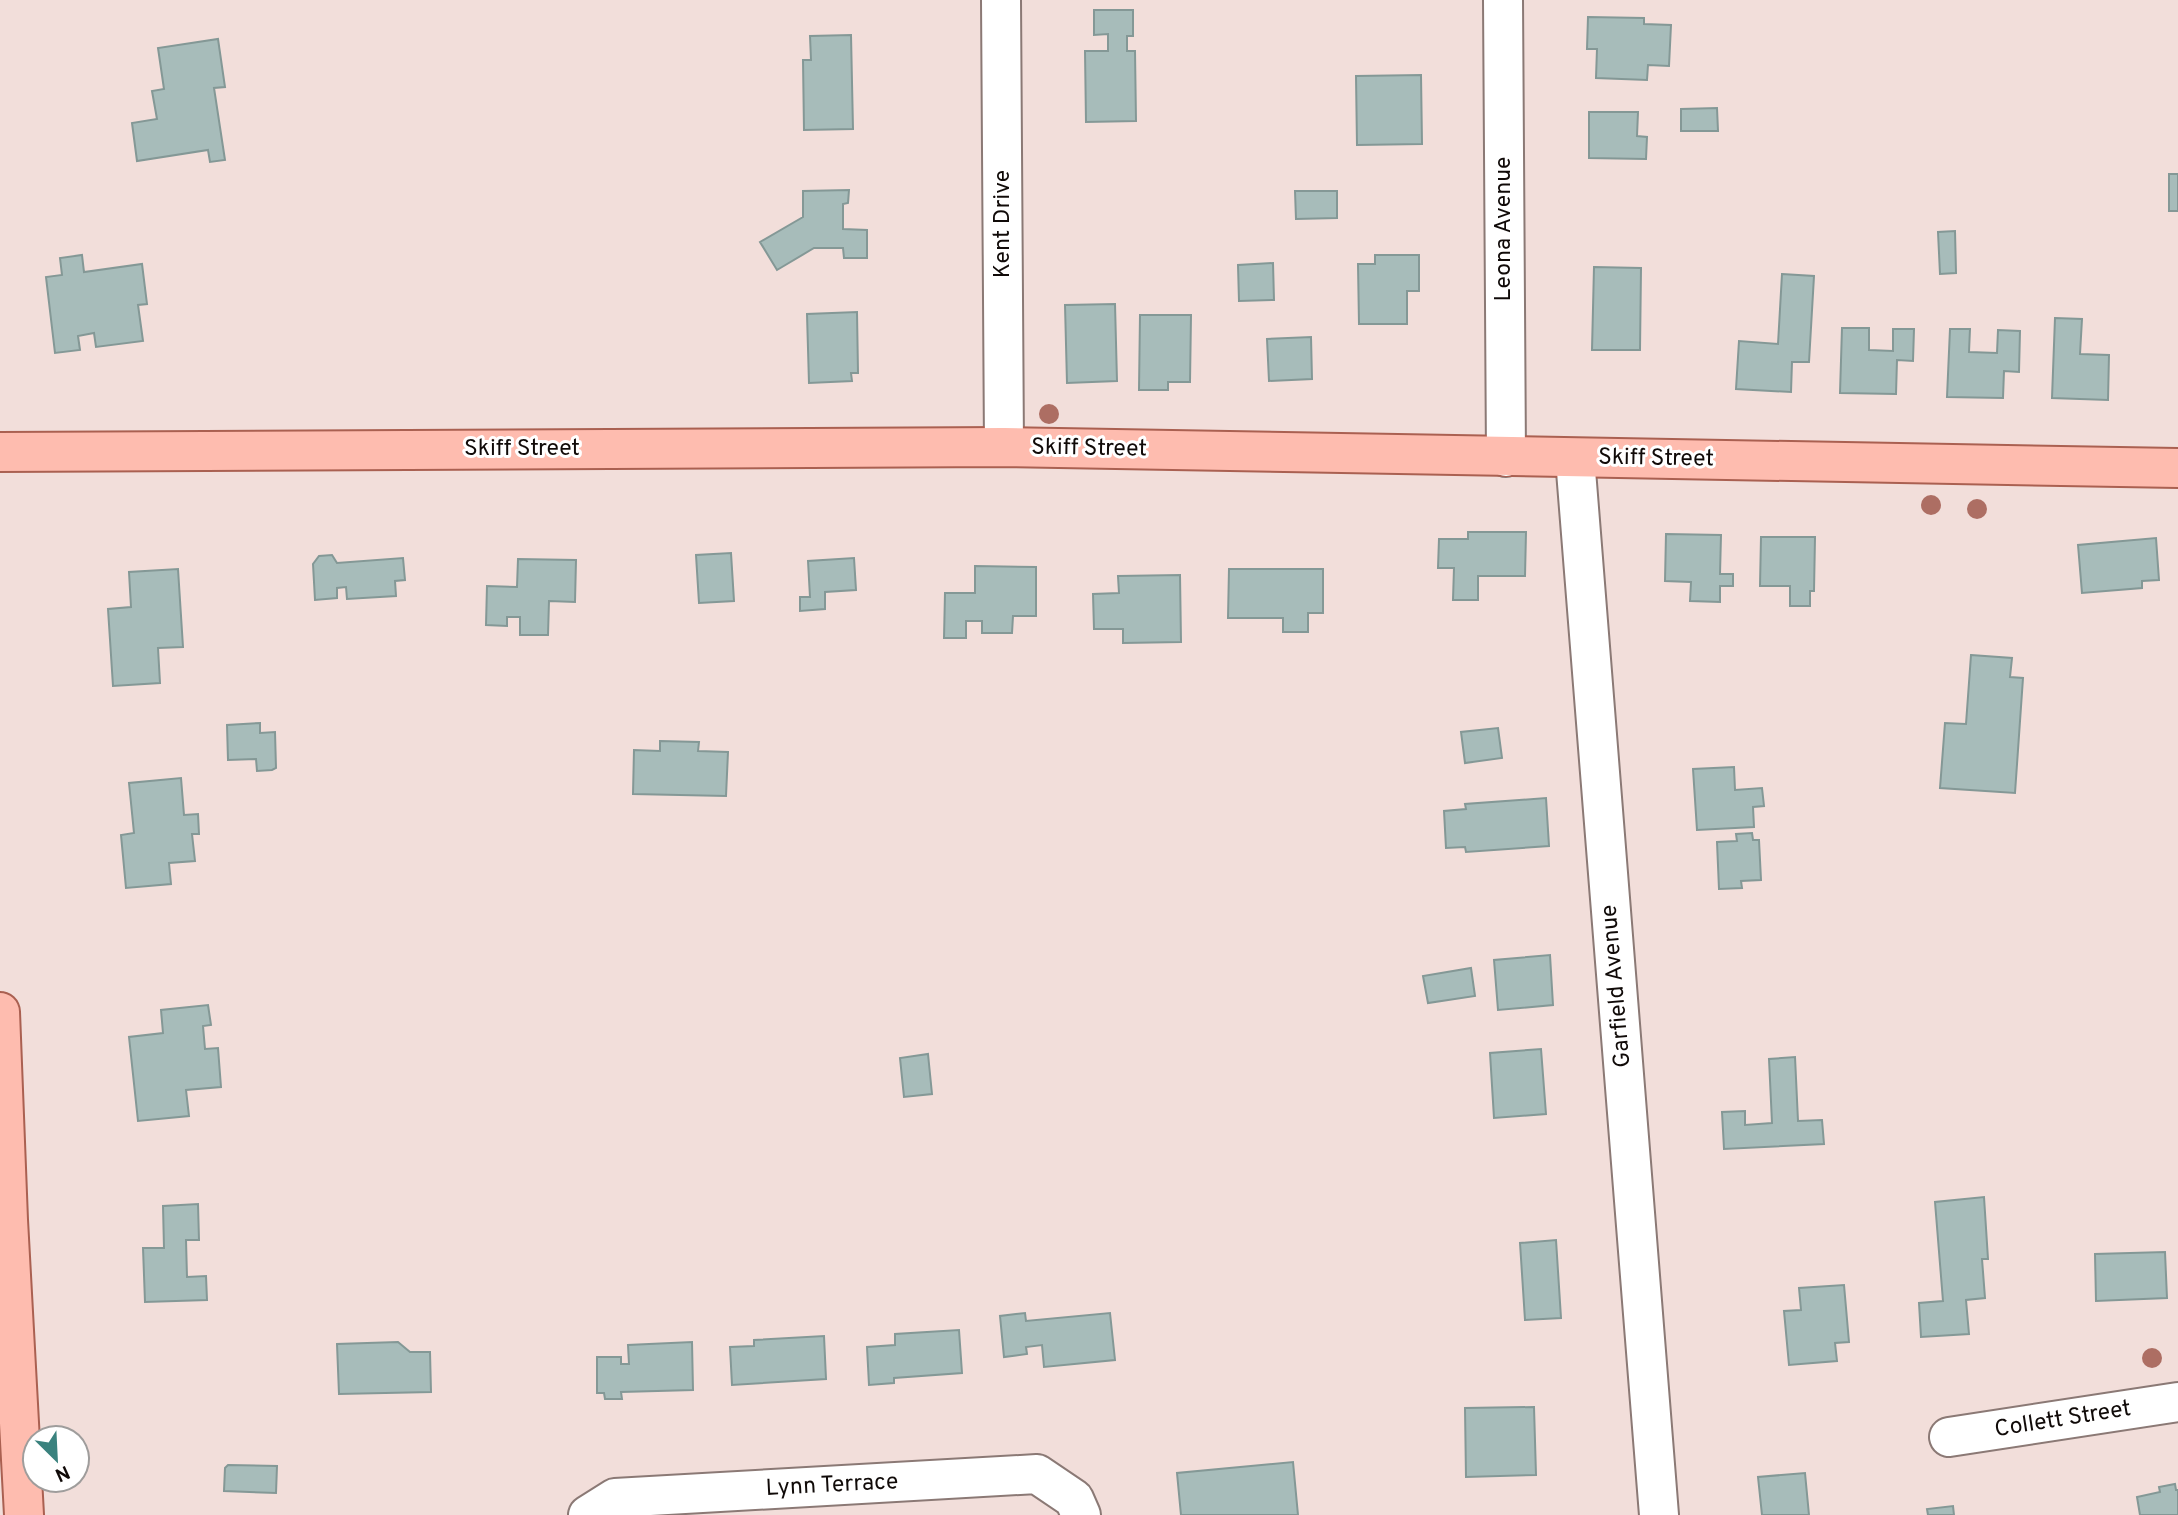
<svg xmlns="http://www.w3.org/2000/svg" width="2178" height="1515" font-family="Overpass,sans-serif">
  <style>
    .building { fill: #a7bcba; stroke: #849896; stroke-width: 2 }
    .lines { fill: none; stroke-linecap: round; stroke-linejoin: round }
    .minor-casing { stroke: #8b7975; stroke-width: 42 }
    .major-casing { stroke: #aa6051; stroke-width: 42 }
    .minor { stroke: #fff; stroke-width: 38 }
    .major { stroke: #febcaf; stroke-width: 38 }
    .tree { fill: #ad6e63 }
    .labels { text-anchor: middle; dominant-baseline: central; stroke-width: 6; stroke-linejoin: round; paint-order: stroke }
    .street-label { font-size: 23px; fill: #100a08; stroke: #fff }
  </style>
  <rect width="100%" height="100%" fill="#f2deda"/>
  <path class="building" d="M1094,10H1133V36H1127V51H1135L1136,121L1086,122L1085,51H1108V34L1094,35Z
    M1588,17L1644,18V24L1671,25L1669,66L1648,65L1647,80L1596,78L1597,49H1587Z
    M851,35L853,129L804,130L803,60H811L810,36Z
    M218,39L225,87L214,88L225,160L210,162L208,150L137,161L132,123L157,119L152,91L164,89L158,48Z
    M1421,75L1422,144L1357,145L1356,76Z
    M1717,108L1718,131H1681V109Z
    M1589,112H1638L1637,136L1647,137L1646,159L1589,158Z
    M2169,174H2178V211H2169Z
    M849,190L848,203L843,204V229L867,230V258H844L843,248H814L777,270L760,242L803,217V191Z
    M1295,191H1337V218L1296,219Z
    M1955,231L1956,273L1940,274L1938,232Z
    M82,255L84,272L142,264L147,304L138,305L143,341L96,347L94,333L78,336L80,350L55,353L46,277L62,275L60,258Z
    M1375,255H1419V291H1407V324H1359L1358,264H1375Z
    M1273,263L1274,300L1239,301L1238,265Z
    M1594,267L1641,268L1640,350H1592Z
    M1782,274L1814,276L1809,362H1792L1791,392L1736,389L1739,341L1778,344Z
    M1115,304L1117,381L1067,383L1065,305Z
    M857,312L858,373H851L852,381L809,383L807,314Z
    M1140,315H1191L1190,382H1168V390H1139Z
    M2055,318L2082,319L2080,354L2109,355L2108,400L2052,398Z
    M1842,328H1869V350L1893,351V329H1914L1913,361L1897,360L1896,394L1840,393Z
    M1950,329H1970L1969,352L1997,353L1998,330L2020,331L2019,372L2004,371L2003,398L1947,397Z
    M1311,337L1312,379L1269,381L1267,339Z
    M1468,532H1526L1525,576H1478V600H1453L1454,568H1438L1439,539H1468Z
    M1666,534L1721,535L1720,574H1733V586H1720V602L1690,601L1691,582L1665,581Z
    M1761,537H1815L1814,591H1810V606H1790V586H1760Z
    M2156,538L2159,580L2142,581V588L2082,593L2078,545Z
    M731,553L734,601L699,603L696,555Z
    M332,555L337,563L403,558L405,580L395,581L396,596L347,599L346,587L337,588V598L315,600L313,564L319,556Z
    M854,558L856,590L825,592V609L800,611V597H810L808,561Z
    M518,559L576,560L575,602L549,601L548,635H520V617H507V626L486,625L487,586L517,587Z
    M975,566L1036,567V616H1013L1012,633H982V621H966V638H944L945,593H975Z
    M178,569L183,647L158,648L160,683L113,686L108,609L131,607L129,572Z
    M1229,569H1323V613H1308V632H1283V618H1228Z
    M1180,575L1181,642L1123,643V629H1094L1093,594L1119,593L1118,576Z
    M1971,655L2012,658L2010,677L2023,678L2015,793L1940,788L1945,723L1966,724Z
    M260,723V733L275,732L276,768L272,770L257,771L256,759L228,760L227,725Z
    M1498,728L1502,758L1465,763L1461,732Z
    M660,741L699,742L698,751L728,752L726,796L633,794L634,750L660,751Z
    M1734,767L1735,790L1762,788L1764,806L1753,807L1754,827L1697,830L1693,769Z
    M181,778L184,815L198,814L199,834H192L195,861L169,863L171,884L126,888L121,835L134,833L129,783Z
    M1546,798L1549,846L1466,852L1465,847L1446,848L1444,811L1466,809L1465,804Z
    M1752,833L1753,840H1759L1761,880L1741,881L1742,888L1719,889L1717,842L1737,841L1736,834Z
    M1550,955L1553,1005L1498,1010L1494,960Z
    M1471,968L1475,996L1428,1003L1423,976Z
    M208,1005L211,1025L203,1026L205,1049L218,1048L221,1087L186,1090L189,1116L138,1121L129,1037L163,1033L161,1010Z
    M1541,1049L1546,1114L1494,1118L1490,1053Z
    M928,1054L932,1094L904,1097L900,1058Z
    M1795,1057L1798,1121L1822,1120L1824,1144L1724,1149L1722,1112L1745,1111V1125L1772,1123L1769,1059Z
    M1984,1197L1988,1259H1982L1985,1298L1966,1300L1969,1334L1921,1337L1919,1303L1943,1301L1935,1202Z
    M198,1204L199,1240H186L187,1277L206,1276L207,1300L145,1302L143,1248H164L163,1206Z
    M1556,1240L1561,1318L1525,1320L1520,1243Z
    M2165,1252L2167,1298L2096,1301L2095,1254Z
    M1844,1285L1849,1342L1835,1343L1837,1361L1789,1365L1784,1311L1801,1310L1799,1288Z
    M1025,1313L1026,1321L1110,1313L1115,1360L1044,1367L1042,1345L1026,1347L1027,1354L1004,1357L1000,1316Z
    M959,1330L962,1373L894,1378V1383L869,1385L867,1347L895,1345V1334Z
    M824,1336L826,1379L732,1385L730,1347L754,1346V1340Z
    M398,1342L410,1352H430L431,1392L339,1394L337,1344Z
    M692,1342L693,1390L621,1392L622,1399H605L604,1393H597V1357H621V1364H629L628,1345Z
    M1534,1407L1536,1475L1466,1477L1465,1408Z
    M1293,1462L1298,1515H1181L1177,1473Z
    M228,1465L277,1466L276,1493L224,1491L225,1468Z
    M1805,1473L1809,1515H1762L1758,1477Z
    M2175,1484L2176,1490H2178V1515H2140L2137,1497L2160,1492L2159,1487Z
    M1953,1506L1954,1515H1928L1927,1509Z"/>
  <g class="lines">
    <defs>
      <path id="minor" d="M1001,0L1004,447
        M1503,0L1506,457
        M1575,458L1659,1515
        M1949,1437L2178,1402
        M588,1515L615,1498L1037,1474L1074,1499L1081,1515"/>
      <path id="major" d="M0,452L1004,447L2178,468
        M0,1012L8,1220L24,1515"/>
    </defs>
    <use href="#minor" class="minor-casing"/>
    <use href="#major" class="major-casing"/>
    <use href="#minor" class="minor"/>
    <use href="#major" class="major"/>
  </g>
  <g class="tree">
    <circle cx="1049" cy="414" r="10"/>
    <circle cx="1931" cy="505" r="10"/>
    <circle cx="1977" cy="509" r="10"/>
    <circle cx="2152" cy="1358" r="10"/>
  </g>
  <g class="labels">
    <g class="street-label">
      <text transform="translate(1003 224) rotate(-90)">Kent Drive</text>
      <text transform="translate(1504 229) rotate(-90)">Leona Avenue</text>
      <text x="522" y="449">Skiff Street</text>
      <text transform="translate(1089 449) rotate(1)">Skiff Street</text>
      <text transform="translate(1656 459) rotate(1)">Skiff Street</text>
      <text transform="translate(1617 986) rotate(-95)">Garfield Avenue</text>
      <text transform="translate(2063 1420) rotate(-9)">Collett Street</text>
      <text transform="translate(832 1486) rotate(-3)">Lynn Terrace</text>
    </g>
  </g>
  <g transform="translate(56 1459) rotate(156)"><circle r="33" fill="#ffffff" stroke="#9f9d9c" stroke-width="2"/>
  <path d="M0-5L12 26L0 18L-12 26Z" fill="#3a827e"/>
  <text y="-10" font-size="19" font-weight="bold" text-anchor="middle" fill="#100a08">N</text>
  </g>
</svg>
